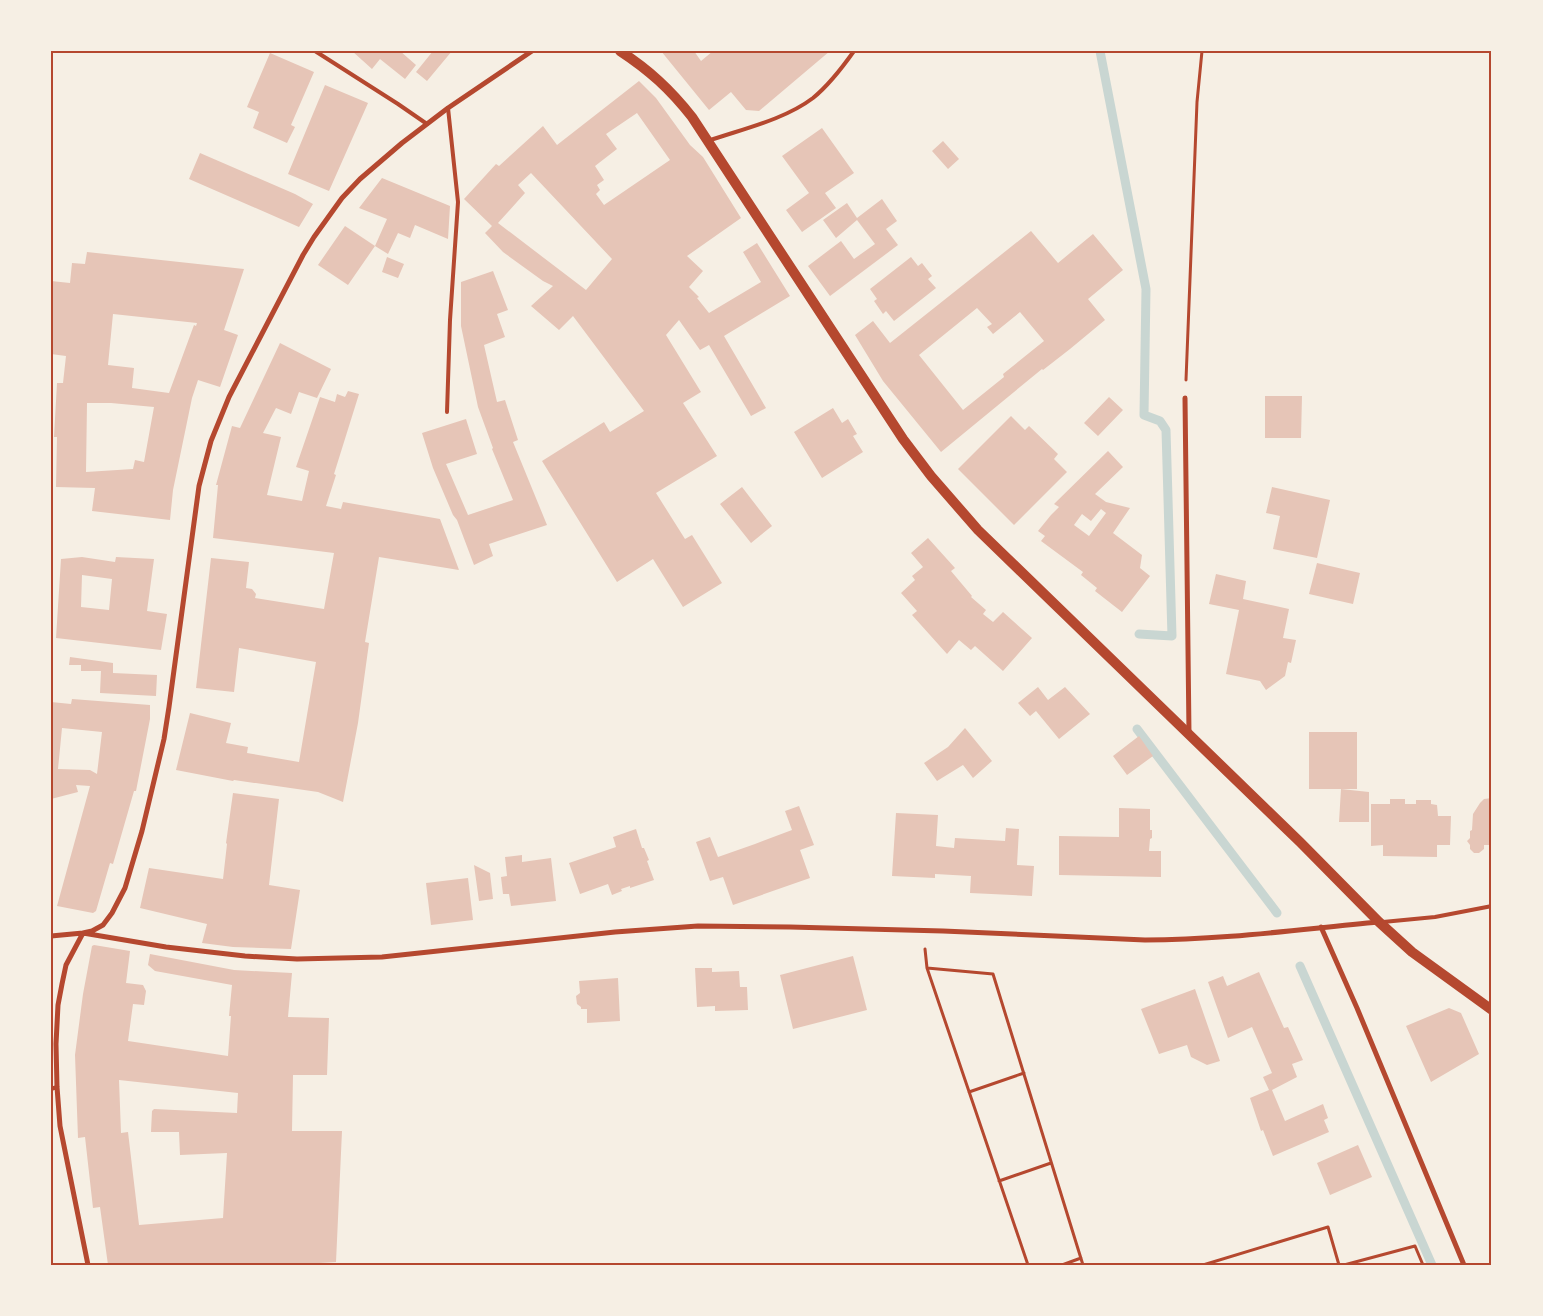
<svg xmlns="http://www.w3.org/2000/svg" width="1543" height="1316" font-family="Cabin,sans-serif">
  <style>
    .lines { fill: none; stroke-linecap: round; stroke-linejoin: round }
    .stream { stroke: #c9d6d2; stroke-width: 9 }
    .building { fill: #e6c5b7; fill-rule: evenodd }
    .path { stroke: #b5482f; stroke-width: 3 }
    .service { stroke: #b5482f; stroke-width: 4 }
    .minor { stroke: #b5482f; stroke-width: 5 }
    .secondary { stroke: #b5482f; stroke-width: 10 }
    .neatline { fill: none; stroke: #b5482f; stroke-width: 2 }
  </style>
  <rect width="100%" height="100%" fill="#f6efe4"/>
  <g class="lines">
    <path class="stream" d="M1100,51L1146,289L1144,415L1160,421L1166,430L1172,636L1139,634
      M1137,729L1277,913
      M1300,966L1432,1265"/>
  </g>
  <path class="building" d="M352,51H400L416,65L405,79L380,59L372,69Z
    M433,51H452L427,81L416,72Z
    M661,51H694L701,61L713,51H830L759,111L746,110L731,92L709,110Z
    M270,53L314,72L291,125L295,127L287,143L253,128L259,112L247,107Z
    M639,81L656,98L690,145L703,157L741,218L687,256L703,271L689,287L699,297L697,298L709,313L761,282L743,252L757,243L790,296L724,336L766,408L751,416L709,345L700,350L679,320L666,335L701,392L683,403L717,456L656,493L685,539L692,535L722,583L683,607L653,559L617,582L542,461L604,422L610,432L644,411L573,316L559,330L531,306L553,286L543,281L503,252L485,233L492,226L464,199L496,164L499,166L543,126L557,145ZM637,113L670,160L604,205L596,194L600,190L597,185L604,180L595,166L617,149L606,134ZM531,173L612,259L586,290L498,223L525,193L518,185Z
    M325,85L368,103L329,191L288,174Z
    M822,128L854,173L825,193L836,208L802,232L786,210L809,193L782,156Z
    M943,141L959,159L948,169L932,151Z
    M200,153L295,194L313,204L299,227L189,179Z
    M382,178L450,206L448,239L415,225L410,238L398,233L388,254L375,246L387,219L359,208Z
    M882,199L897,221L886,229L898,245L830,296L808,266L841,241L854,259L875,244L857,220L836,238L823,220L847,203L857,218Z
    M345,226L375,246L348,285L318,265Z
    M1031,231L1058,263L1093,234L1123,270L1088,299L1105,320L1070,349L1043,370L1042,369L941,452L883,381L855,335L873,321L890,343ZM977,308L992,324L987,327L993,334L1020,312L1044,341L1003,374L1004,377L963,410L919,355Z
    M87,252L244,269L224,330L238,335L220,387L198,380L192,398L173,490L170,520L92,511L95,488L56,487L57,437H54L57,383H63L66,356L51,354V281L70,283L72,263L85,264ZM113,314L197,323L196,326L194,325L169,393L132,388L134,368L108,365ZM87,403H111L154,407L144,462L135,460L133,469L86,472Z
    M387,257L404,264L398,278L382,272Z
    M911,257L918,266L922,263L932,276L928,279L936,288L894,321L886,311L883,314L874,301L877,299L870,289Z
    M493,271L508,310L497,314L505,337L484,345L497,402L505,400L518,440L513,442L547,525L489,544L493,556L474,565L457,520L453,515L433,468L422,433L466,419L477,454L446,464L468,515L513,500L492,449L493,448L478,407L461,326V282Z
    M280,343L331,369L317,398L299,392L291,414L276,408L263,433L281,437L267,495L302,501L309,471L296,467L320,397L335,402L337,394L345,397L348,391L359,394L334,474L336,475L326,506L341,509L343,502L440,519L459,570L379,557L365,642L369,643L358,723L343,802L318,792L234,780L233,781L176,770L190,713L231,723L226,743L248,747L247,753L299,762L316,662L239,648L234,692L196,688L211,558L249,562L246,588L252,589L256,594L255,598L324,609L334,553L213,538L218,485H216L232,426L240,428Z
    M1265,396H1302L1301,438H1265Z
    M1109,397L1123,410L1098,436L1084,423Z
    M833,408L842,423L848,419L857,434L853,436L863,452L822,478L794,432Z
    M1011,416L1025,430L1029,426L1058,454L1054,459L1067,472L1014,525L958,469Z
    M1108,451L1123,467L1095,494L1106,502L1130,508L1113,533L1142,555L1140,568L1150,576L1122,612L1095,591L1097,588L1081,575L1083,572L1041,541L1045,536L1038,531L1051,515L1059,507L1054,504ZM1101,509L1106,513L1089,536L1074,525L1082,514L1091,521Z
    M742,487L772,526L751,543L720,504Z
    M1272,487L1330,500L1317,558L1273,549L1280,516L1266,513Z
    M928,538L955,568L951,571L972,596L971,597L986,610L983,614L993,622L1003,612L1032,638L1003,671L975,646L971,650L959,640L947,654L912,615L917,611L901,593L915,580L912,576L923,567L911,553Z
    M82,557L115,562L116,557L154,559L147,611L167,614L161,650L56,638L61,559ZM82,575L112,579L109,610L81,607Z
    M1317,563L1360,573L1353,604L1309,594Z
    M1216,574L1246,581L1243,599L1289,609L1283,638L1296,640L1291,663L1288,662L1285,676L1266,690L1260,681L1226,674L1239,610L1209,604Z
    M70,657L113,663V673L157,675L156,696L100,693L101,671H81V665H69Z
    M1038,687L1048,700L1065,687L1090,714L1059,739L1036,711L1030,716L1018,703Z
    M72,699L150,705V719L136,791H134L113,864L110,863L96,911L93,913L57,906L90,786L76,785L78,792L51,799V702L71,704ZM62,728L102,732L97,774L90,770L58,769Z
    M965,728L992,761L973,778L963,765L937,781L924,763L948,747Z
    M1309,732H1357V789H1309Z
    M1139,736L1153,756L1127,775L1113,756Z
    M1341,789L1369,792V822H1339Z
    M233,793L279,799L269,885L300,890L291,949L233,947L202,943L207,924L140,908L149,868L223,879L227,844L226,843Z
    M1492,798V845H1484V849L1479,853H1474L1470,849V845L1467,841L1470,838V831L1472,830L1473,814L1480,803L1484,799Z
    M1390,799H1405V804H1416V800H1431V804L1437,805L1438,816H1451L1450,845H1437V857L1383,856V845L1371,846V804H1390Z
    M799,806L814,845L800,850L810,878L733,905L723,877L710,881L696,842L710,837L718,857L755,844L792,830L785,811Z
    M1119,808L1150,809V830H1152V838L1150,839L1149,851H1161V877L1059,875V836L1119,837Z
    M896,813L938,815L936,846L954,848L955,838L1005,841L1006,828L1019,829L1017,865L1034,866L1032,896L970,893L971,876L935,874V878L892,876Z
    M636,829L642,848H644L649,860L647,861L654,880L630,888V886L621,889L622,891L612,895L608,884L580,894L569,863L616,847L613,837Z
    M522,855V862L551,858L556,901L511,906L509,894H503L501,877L507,876L505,857Z
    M474,865L490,873L493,899L479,901Z
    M468,878L473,920L431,925L426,883Z
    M94,945L130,951L126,983L143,985L146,991L144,1005L133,1004L128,1041L228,1056L231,1016H229L232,985L155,971L148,965L150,954L234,970L292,973L288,1017L329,1018L327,1075H293L292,1131H342L336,1262L287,1265H108L100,1207L93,1208L85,1137L78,1138L75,1055L83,994L92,946ZM119,1080L238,1093L237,1113L154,1109L152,1111L151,1132H179L180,1155L227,1153L223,1218L139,1225L128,1132L121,1133Z
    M853,956L867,1010L793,1029L780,975Z
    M695,968H712V972L739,971L740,987H747L748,1010L715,1011V1006L697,1007Z
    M1259,972L1284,1028L1288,1027L1303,1060L1292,1064L1297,1077L1272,1090L1285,1121L1323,1104L1328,1118L1324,1120L1329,1132L1273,1156L1263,1130L1261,1131L1250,1098L1269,1090L1263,1077L1272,1073L1252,1027L1228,1038L1208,982L1223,976L1227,986Z
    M618,978L620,1021L587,1023V1009H581V1007L577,1004L576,996L580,993L579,981Z
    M1195,989L1220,1061L1207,1065L1191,1057L1187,1045L1159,1054L1141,1009Z
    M1449,1008L1461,1013L1479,1054L1431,1082L1406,1026Z
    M1358,1145L1372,1177L1330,1195L1317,1163Z"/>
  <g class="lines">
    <path class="path" d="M1186,380L1197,102L1202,51
      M925,949L927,968
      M969,1092L1024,1073
      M999,1181L1051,1163
      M1028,1265L927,968L993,974L1083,1265
      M1062,1265L1081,1258
      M1203,1265L1328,1227L1339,1265
      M1344,1265L1415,1246L1423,1265"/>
    <path class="service" d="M315,51L398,104L427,124
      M708,141C742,129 784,120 813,98C829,85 842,68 854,51
      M447,412L450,320L458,202L448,108
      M1383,922L1435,917L1492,906
      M51,1089L57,1087"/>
    <path class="minor" d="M1185,398L1189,733
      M1321,927L1357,1008L1464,1265
      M51,936L83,933L166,947L245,956L297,959L382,957L615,932L698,926L790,927L943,931L1145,940C1224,940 1301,929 1379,922
      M88,1265L60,1126L57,1087L56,1044L58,1005L62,984L66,965L83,933L92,931L103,925L112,913L125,888L142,831L164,739L169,707L199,486L211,441L229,397L303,255L314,237L342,198L360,179L402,143L448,108L532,51"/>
    <path class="secondary" d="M620,51C649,70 670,89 692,117L903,439L931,476L978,530L1300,842L1379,922L1412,952L1492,1010"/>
  </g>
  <rect width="1543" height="1316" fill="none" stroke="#f6efe4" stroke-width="105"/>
  <rect x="52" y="52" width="1438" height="1212" class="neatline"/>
</svg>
